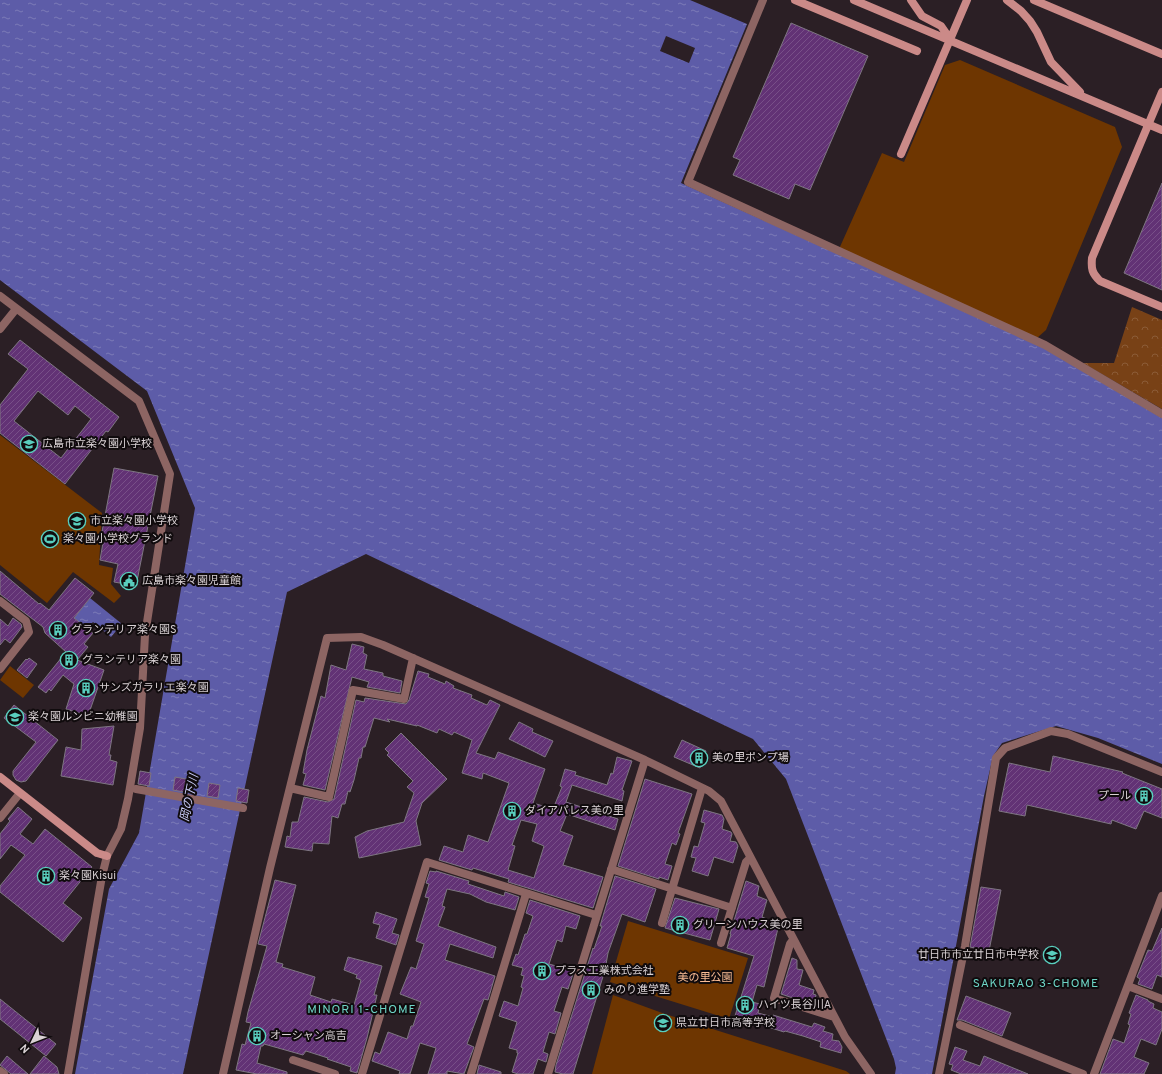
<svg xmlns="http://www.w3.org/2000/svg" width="1162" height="1074" font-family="Overpass,'Noto Sans JP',sans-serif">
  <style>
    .green { fill: #6e3601 }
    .forest { fill: url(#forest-crowns) }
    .water { fill: url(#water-ripples) }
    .pier { fill: #2b1f25 }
    .building { fill: url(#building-hatch); stroke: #7e7682; fill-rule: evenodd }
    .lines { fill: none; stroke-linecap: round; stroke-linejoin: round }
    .street { stroke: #8d6563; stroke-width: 8 }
    .secondary { stroke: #cb8a88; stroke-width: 8 }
    .labels { text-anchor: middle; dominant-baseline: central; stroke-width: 4; stroke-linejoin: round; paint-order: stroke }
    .poi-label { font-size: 11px; fill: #d9d1d4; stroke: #100b0d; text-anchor: start }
    .park-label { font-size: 11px; fill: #fabd95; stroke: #100b0d }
    .water-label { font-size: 12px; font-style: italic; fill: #c7caf5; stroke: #100b0d }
    .neighbourhood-label { font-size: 12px; letter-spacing: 1px; fill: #6dd5c6; stroke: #100b0d }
  </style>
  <defs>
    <pattern id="forest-crowns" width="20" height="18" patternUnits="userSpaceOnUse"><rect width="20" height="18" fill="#784116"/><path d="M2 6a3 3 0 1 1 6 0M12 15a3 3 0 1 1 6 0" fill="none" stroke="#8b5b37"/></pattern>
    <pattern id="water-ripples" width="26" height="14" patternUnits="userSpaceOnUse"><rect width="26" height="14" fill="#5d5ca8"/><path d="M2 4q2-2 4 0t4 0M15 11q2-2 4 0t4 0" fill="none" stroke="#7b7ab7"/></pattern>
    <pattern id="building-hatch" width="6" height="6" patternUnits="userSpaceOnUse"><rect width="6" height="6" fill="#623275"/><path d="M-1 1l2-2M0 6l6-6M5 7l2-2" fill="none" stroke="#784f88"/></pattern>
  </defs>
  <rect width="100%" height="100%" fill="#2b1f25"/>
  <path class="green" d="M960,60L1115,127L1122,147L1046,330L1037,338L839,249L882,153L904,162L945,65Z
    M0,435L102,513L99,565L113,568L111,584L121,596L114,603L73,572L47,603L0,565Z
    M10,666L34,685L23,698L0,680Z
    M628,921L748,958L729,1019L610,982Z
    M613,995L665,1014L846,1071L850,1074H592Z"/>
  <path class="forest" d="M1132,307L1162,320V409L1083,363H1114Z"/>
  <path class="water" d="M0,0H690L747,24L681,183L1040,345L1162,418V764L1098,738L1056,726L1002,743L993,756L984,796L932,1074H895L896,1068L894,1059L786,779L753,739L366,554L287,592L183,1074H75L109,889L139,833L195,508L147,391L0,280Z
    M90,598L122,624L111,637L93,622L87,628L74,618Z"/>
  <path class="pier" d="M666,36L695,48L689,63L660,51Z"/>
  <path class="building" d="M791,23L868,56L810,190L795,184L789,199L733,175L740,160L733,157Z
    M1162,183V290L1124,273Z
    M20,340L119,417L108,432L106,431L65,484L0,433V405L28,369L8,354ZM38,391L68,415L75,406L91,419L61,458L14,421Z
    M114,468L158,476L136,586L114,582L118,564L100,560L104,537H101Z
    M0,571L39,604L40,603L49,610L75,578L94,593L74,618L93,633L84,644L88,647L77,660L104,670L88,716L66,709L74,684L63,675L51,691L49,689L46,693L38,687L66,652L45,633L43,627L0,594Z
    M13,618L21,624L22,627L10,643L5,639L0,645V619L8,626Z
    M352,644L364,647L363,653L367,655L364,669L383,673V676L402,681L400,693L367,687L369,682L352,677L325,790L303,785L306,774L303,773L307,750L321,696L325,698L331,665L346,670Z
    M29,658L37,664L27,678L17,670L26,659L27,660Z
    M418,671L429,674L428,677L445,684L446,681L454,686L453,688L472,695L471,698L487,705L490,700L500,705L476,753L495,759L498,752L545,769L533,803L553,809L562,787L560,786L565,769L576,772L575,775L607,785L611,773L613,774L617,757L632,761L622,790L624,791L622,801L572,785L566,802L618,819L615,830L567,814L560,831L573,836L563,865L603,877L593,908L508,882L509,879L473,868L472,870L439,860L444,846L463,852L468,835L488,842L509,783L483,773L482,779L462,773L472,740L454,732L452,735L439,729L437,733L417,725V726L387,719L390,722L374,718L365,747H363L361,758H359L354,780L350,792L348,791L345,804H342L338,818L332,816L329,844L313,843L312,851L285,847L287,836L290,837L292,822H298L304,797L328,802L334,799L356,700L364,702L365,698L406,704L409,700ZM521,820L537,824L532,841L544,846L534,878L508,870L515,846L512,845Z
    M14,705L58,740L26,781L21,782L16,780L13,775V771L36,742L4,718Z
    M519,722L533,729L532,732L553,741L545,757L509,739Z
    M114,726L109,755H111L110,760L117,762L113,785L61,776L66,747L81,750L82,729Z
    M401,733L447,779L422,803L416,821L421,845L359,858L355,837L367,831L404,822L414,793L407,787L413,781L387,755L389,753L385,749Z
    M682,740L706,751L700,768L674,757Z
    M1053,756L1123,772L1122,773L1162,789V818L1144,811L1136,829L1112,820L1111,824L1027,805L1025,816L999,811L1009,763L1050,772Z
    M140,771L151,773L149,786L138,784Z
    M175,777L186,779L184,792L173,790Z
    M645,779L692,794L678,833L680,834L676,845L672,843L665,864L672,866L668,880L659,877V879L618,866Z
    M209,783L220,785L218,798L207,796Z
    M238,788L249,790L247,803L236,801Z
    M18,807L32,819L20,834L33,844L45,829L92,867L63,903L82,918L63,942L0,892V886L25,855L11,845L0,859V834L10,821L8,819Z
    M704,810L722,815L724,819L722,829L731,832L732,834L730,841L736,842L738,846L733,863L714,857L708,876L692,871L696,858L691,857L694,846L698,847L705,823L701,822Z
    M430,871L436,872V871L469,881L468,884L504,896L505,892L519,897L515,910L486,902L470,894L447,889L442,906L445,907L438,926L496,947L493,958L450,944L445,960L495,976L488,1000L484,999L467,1044L474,1047L464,1074L447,1071V1074H428L436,1048L420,1043L410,1074H399L400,1071L372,1061L375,1052L380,1054L388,1032L407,1039L411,1026H413L421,1002L400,994L411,967L416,969L424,944L416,941L429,898L425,897L429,884L426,883Z
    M615,876L656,889L645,922L622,914L608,953L605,970L573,1074H563L555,1072L556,1065L593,948L594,949L602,926H600Z
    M275,880L296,885L276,962L283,964L282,967L315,977L310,995L331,1002L332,999L354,1005L361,980L356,978L357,975L344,970L348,957L382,966L374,995H377L367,1038L357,1073L350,1071L351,1067L327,1059L328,1058L306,1051L303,1055L264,1044L263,1046H261L257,1063L287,1072V1074H257L236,1070L242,1044L245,1045L251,1023L246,1022L248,1012L267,946L258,944Z
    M746,881L759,886L757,896L767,900L762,917L779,924L764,987L757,985L752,1002L760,1004L758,1013L773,1017V1015L812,1027L814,1023L825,1027L823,1031L833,1034L832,1040L839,1041L842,1047L841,1053L820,1047L821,1042L803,1036L785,1031L784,1032L749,1021L748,1023L734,1019L754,956L727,948L731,934H730Z
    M981,887L1001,890L989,951L970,947Z
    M675,898L719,909L710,940L665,928Z
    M530,900L580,916L576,929L566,926L562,942L557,940L549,964L574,971L568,989L562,987L554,1011L561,1013L555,1034L549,1032L543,1052L548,1054L546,1062L538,1059L533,1074H518L512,1072L518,1053H517V1050L509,1048L517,1022L499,1016L504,1001L518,1006L523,988L521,987L524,976L521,975L523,968L512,965L516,954L518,955L525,934H527L533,916L526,913Z
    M376,912L397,919L392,933L399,935L396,945L376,938L380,925L373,923Z
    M1162,928V977L1157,975L1152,989L1138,984L1140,979L1137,977L1148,950L1152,951Z
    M792,958L797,960V969L803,970L799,985L814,990L813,994L816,995L814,1005L781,994Z
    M1136,995L1148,1000V1001L1154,1004L1153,1008L1162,1012V1029L1156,1045L1141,1039L1134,1057L1149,1063L1144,1074H1100L1113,1039L1124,1043L1130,1025L1128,1024L1131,1014L1129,1013Z
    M966,996L1011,1013L1002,1036L962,1020H957Z
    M0,999L56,1044L46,1056L0,1019Z
    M955,1047L967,1051L963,1060L980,1066L984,1056L1028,1074H961L951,1070L953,1065L949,1064Z
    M7,1056L28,1074H11L0,1065Z
    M44,1056L57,1067L59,1074H30Z
    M479,1065L501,1072V1074H477Z"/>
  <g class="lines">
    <path class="street" d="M763,0L688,182L1045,345L1162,414
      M0,296L139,401L170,474L145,635L140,728L128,799L121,829L107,856L102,876L68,1074
      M0,329L16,309
      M0,601L26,621L29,632L0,669
      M290,788L329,797L353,690L404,699L413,658
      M136,789L243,808
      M0,818L20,793
      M611,869L732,908
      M662,923L702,788
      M793,940L790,944L774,998L834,1017
      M721,943L746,862L750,858
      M1128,986L1162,999
      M960,1025L1083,1074
      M293,1060L335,1074
      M0,1071L4,1074
      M223,1074L270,868L327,638L361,637L383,645L645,760L709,791L721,801L845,1037L871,1074
      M362,1074L427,862L596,915
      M471,1074L526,894
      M548,1074L645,760
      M939,1074L965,946L996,758L1005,748L1051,731L1068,734L1162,772
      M1094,1074L1162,896"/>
    <path class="secondary" d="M795,0L917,51
      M854,0L1162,130
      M911,0L922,16L941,26L950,39
      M1007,0L1021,11L1030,21L1037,32L1051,62L1080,92
      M1034,0L1162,54
      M1162,92L1092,258C1091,269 1092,273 1100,281L1162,307
      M901,154L967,0
      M0,777L97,853L107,856"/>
  </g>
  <defs>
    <symbol id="school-ring" viewBox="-11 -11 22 22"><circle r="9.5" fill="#100b0d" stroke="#59cebe" stroke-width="1.5"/><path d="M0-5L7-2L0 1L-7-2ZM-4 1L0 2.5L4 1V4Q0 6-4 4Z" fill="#59cebe"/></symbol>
    <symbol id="stadium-ring" viewBox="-11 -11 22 22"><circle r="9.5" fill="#100b0d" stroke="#59cebe" stroke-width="1.5"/><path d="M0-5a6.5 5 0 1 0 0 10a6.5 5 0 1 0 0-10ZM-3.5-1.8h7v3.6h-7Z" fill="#59cebe"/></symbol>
    <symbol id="civic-ring" viewBox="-11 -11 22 22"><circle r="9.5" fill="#100b0d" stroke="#59cebe" stroke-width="1.5"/><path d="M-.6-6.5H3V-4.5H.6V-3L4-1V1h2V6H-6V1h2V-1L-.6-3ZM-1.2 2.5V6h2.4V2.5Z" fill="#59cebe"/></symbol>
    <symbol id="building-ring" viewBox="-11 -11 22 22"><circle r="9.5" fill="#100b0d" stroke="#59cebe" stroke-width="1.5"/><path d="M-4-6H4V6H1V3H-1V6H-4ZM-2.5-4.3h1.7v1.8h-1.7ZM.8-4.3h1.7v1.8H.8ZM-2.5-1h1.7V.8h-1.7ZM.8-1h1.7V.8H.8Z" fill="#59cebe"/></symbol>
  </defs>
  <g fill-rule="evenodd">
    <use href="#school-ring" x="19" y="434" width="20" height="20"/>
    <use href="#school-ring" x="67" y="511" width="20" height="20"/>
    <use href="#stadium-ring" x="40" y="529" width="20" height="20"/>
    <use href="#civic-ring" x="119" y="571" width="20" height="20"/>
    <use href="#building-ring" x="48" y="620" width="20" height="20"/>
    <use href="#building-ring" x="59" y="650" width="20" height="20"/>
    <use href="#building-ring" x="76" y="678" width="20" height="20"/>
    <use href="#school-ring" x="5" y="707" width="20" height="20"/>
    <use href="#building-ring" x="689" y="748" width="20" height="20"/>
    <use href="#building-ring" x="1134" y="786" width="20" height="20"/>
    <use href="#building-ring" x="502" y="801" width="20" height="20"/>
    <use href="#building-ring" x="36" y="866" width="20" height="20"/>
    <use href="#building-ring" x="670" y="915" width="20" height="20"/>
    <use href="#school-ring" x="1042" y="945" width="20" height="20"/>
    <use href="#building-ring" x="532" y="961" width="20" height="20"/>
    <use href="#building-ring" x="581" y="980" width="20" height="20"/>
    <use href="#building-ring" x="735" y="995" width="20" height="20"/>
    <use href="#school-ring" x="653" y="1013" width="20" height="20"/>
    <use href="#building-ring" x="247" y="1026" width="20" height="20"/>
  </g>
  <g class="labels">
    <g class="poi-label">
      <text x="42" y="444">広島市立楽々園小学校</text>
      <text x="90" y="521">市立楽々園小学校</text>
      <text x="63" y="539">楽々園小学校グランド</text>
      <text x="142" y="581">広島市楽々園児童館</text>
      <text x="71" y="630">グランテリア楽々園S</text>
      <text x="82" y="660">グランテリア楽々園</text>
      <text x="99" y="688">サンズガラリエ楽々園</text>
      <text x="28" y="717">楽々園ルンビニ幼稚園</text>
      <text x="712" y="758">美の里ポンプ場</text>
      <text x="1131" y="796" text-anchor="end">プール</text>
      <text x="525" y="811">ダイアパレス美の里</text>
      <text x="59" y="876">楽々園Kisui</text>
      <text x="693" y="925">グリーンハウス美の里</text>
      <text x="1039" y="955" text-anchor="end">廿日市市立廿日市中学校</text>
      <text x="555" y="971">プラス工業株式会社</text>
      <text x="604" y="990">みのり進学塾</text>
      <text x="758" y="1005">ハイツ長谷川A</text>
      <text x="676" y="1023">県立廿日市高等学校</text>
      <text x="270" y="1036">オーシャン高吉</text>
    </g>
    <g class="park-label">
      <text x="705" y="978">美の里公園</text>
    </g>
    <g class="water-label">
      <text transform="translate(190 798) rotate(-78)">岡の下川</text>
    </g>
    <g class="neighbourhood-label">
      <text x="1036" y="984">SAKURAO 3-CHOME</text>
      <text x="362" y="1010">MINORI 1-CHOME</text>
    </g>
  </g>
  <g transform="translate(32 1042) rotate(227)" stroke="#100b0d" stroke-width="3" paint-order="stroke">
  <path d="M0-3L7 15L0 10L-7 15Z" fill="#d9d1d4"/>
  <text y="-6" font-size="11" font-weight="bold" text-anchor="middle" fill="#d9d1d4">N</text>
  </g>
</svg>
